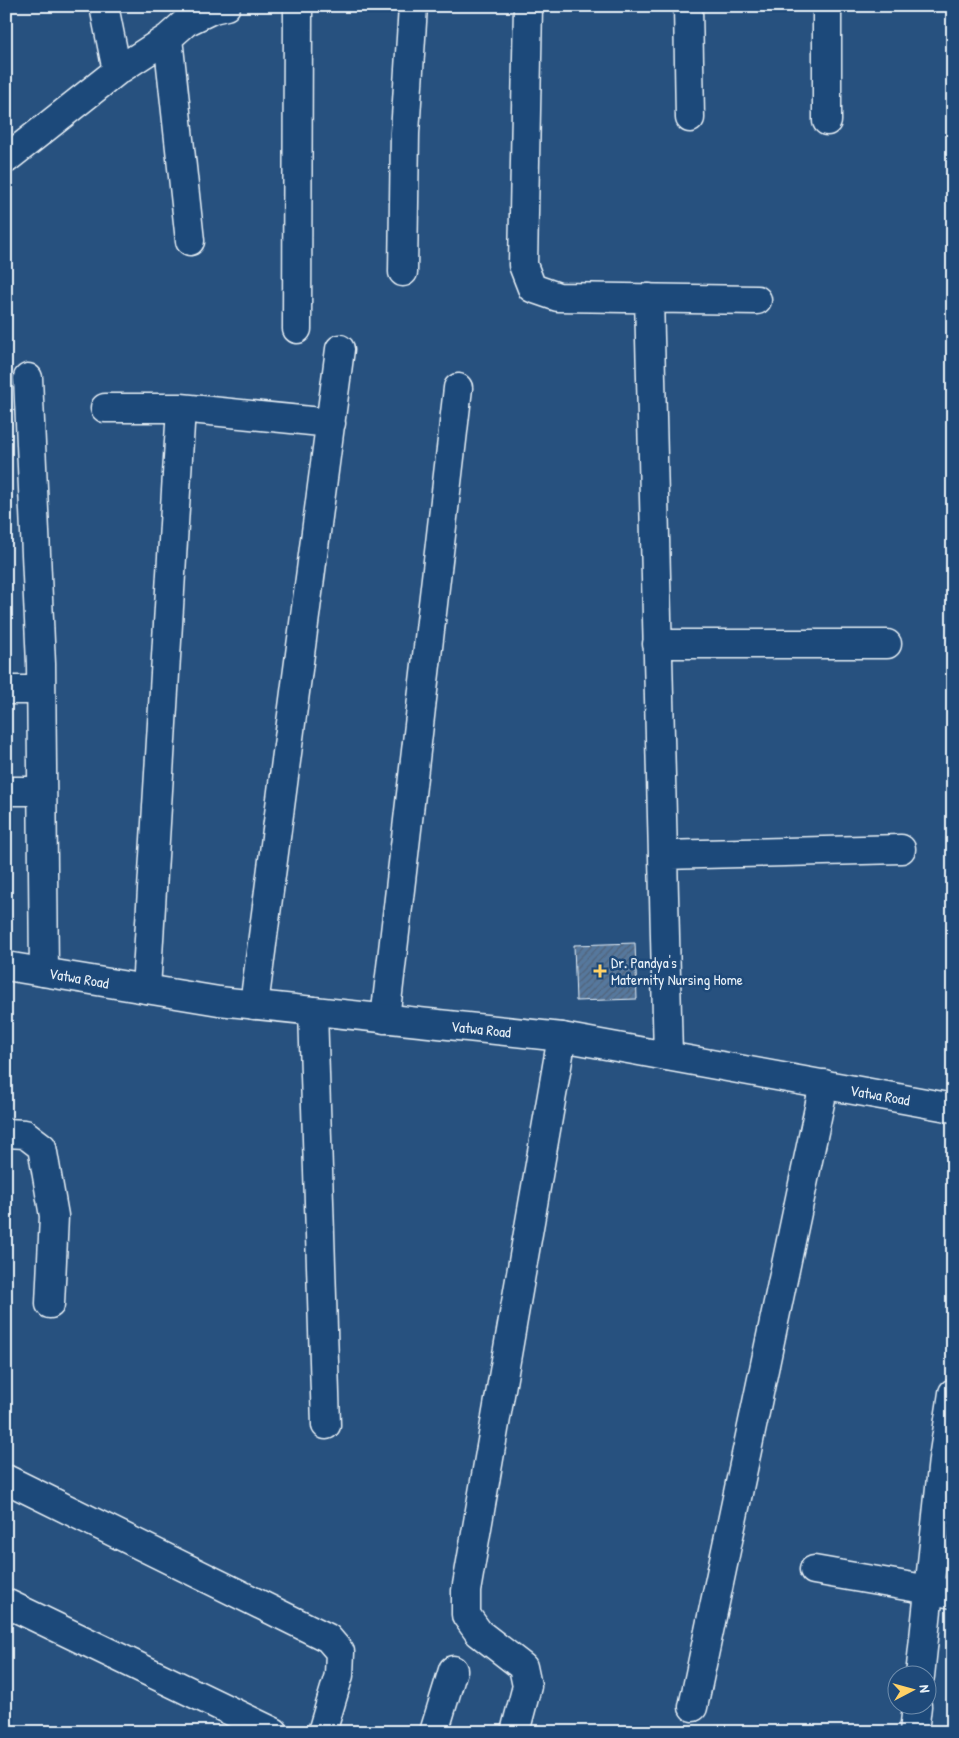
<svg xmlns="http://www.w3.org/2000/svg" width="959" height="1738" font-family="'Patrick Hand',sans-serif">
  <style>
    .building { fill: url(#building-hatch); stroke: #e8f1f8 }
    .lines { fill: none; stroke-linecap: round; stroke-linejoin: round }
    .minor-casing { stroke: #e8f1f8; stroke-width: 31 }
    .major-casing { stroke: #e8f1f8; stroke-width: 31 }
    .minor { stroke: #1f4a7a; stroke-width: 28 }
    .major { stroke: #1f4a7a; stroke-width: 28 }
    .poi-dot { fill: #ffd166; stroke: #1f4a7a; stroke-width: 2 }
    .labels { text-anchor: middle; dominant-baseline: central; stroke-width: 5; stroke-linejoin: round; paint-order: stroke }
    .poi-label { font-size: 15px; fill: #e8f1f8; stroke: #1f4a7a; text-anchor: start }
    .street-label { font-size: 15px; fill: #e8f1f8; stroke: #1f4a7a }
  </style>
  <defs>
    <pattern id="building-hatch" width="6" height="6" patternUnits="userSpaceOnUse" patternTransform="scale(1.25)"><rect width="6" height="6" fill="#57789d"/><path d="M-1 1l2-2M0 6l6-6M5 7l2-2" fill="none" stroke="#4f6278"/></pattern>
  </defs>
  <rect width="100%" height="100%" fill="#27517f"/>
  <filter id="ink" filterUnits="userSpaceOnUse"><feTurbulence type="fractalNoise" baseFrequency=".02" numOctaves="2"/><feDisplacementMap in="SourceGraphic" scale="10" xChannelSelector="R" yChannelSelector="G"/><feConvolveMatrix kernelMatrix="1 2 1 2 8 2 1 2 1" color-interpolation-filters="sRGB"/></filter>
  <g filter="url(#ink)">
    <path class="building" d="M635,943L637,999L576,1001L574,945Z"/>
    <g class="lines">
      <defs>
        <path id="minor" d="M104,6L117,71
          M528,6L523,265L532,288L558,297L757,300
          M688,6L690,118
          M168,38L190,241
          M827,121V6
          M6,159L117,71L168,38L186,22L213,9L226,6
          M403,272L405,133L413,6
          M649,298L668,1056
          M297,329L298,6
          M28,378L41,664L44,972
          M105,408H181L331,423
          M657,644H887
          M6,690H41
          M6,791H42
          M663,855L901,849
          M146,989L181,408
          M254,1005L340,349
          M313,1011L326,1425
          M385,1019L458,388
          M6,1133L25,1134L42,1147L54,1216L50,1304
          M6,1479L328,1638L340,1652L339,1675L322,1732
          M814,1570L953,1594
          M6,1603L274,1732
          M920,1676L943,1459L953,1393
          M693,1707L824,1084
          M434,1732L453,1670
          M515,1732L527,1686L523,1667L479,1633L466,1615V1591L562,1037
          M914,1732L917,1706"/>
        <path id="major" d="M6,966L219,1001L562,1037L953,1108"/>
      </defs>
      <use href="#minor" class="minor-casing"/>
      <use href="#major" class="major-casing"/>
      <use href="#minor" class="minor"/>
      <use href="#major" class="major"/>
    </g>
  </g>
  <path class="poi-dot" d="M597.5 963.5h5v5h5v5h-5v5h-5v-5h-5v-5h5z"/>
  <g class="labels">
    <g class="poi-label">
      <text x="611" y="962">Dr. Pandya's<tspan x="611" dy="17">Maternity Nursing Home</tspan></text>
    </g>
    <g class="street-label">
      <text transform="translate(79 978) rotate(10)">Vatwa Road</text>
      <text transform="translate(481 1029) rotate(6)">Vatwa Road</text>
      <text transform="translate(880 1095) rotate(10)">Vatwa Road</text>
    </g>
  </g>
  <rect width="959" height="1738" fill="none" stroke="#1f4a7a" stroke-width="25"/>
  <rect x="12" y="12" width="934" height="1713" fill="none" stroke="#e8f1f8" stroke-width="2" filter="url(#ink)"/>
  <g transform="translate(912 1690) rotate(84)"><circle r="24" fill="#1f4a7a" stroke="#6f8dac"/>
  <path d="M0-4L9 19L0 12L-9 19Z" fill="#ffd166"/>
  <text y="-8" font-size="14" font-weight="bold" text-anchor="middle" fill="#e8f1f8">N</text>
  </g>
</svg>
